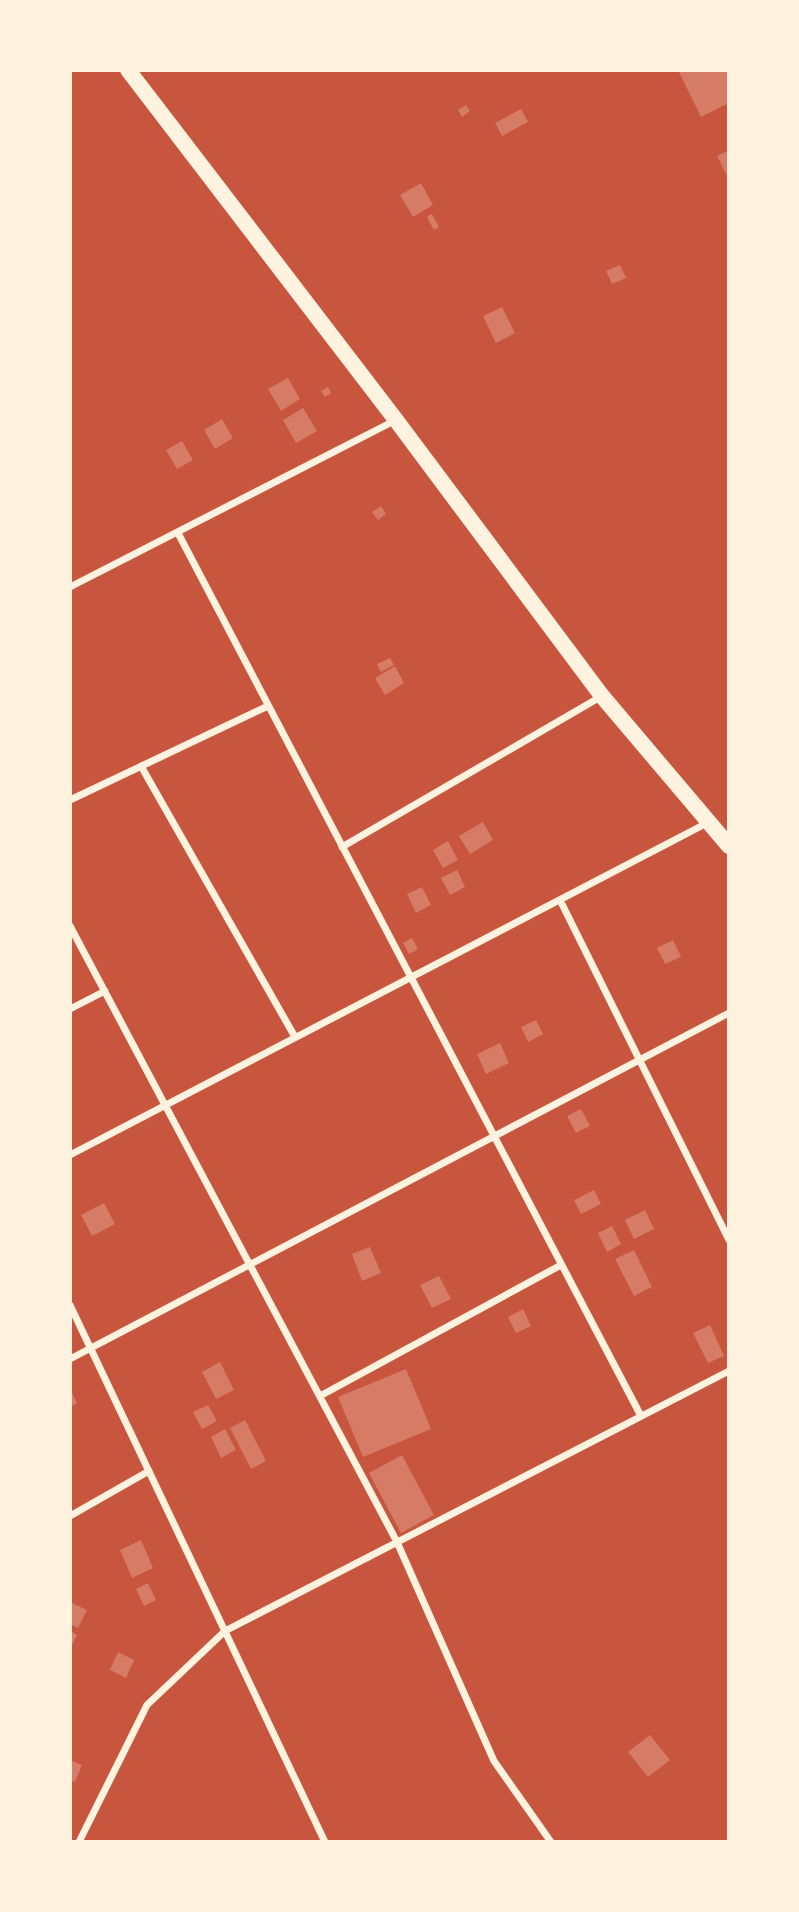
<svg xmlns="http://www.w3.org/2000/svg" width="799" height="1912" font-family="Quicksand,sans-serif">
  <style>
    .building { fill: #d67c66 }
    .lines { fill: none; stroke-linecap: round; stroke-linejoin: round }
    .minor { stroke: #fff3e0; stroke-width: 7 }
    .trunk { stroke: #fff3e0; stroke-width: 16 }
  </style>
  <rect width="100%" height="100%" fill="#c8553d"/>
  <path class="building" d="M678,70H729V103L701,117Z
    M466,105L470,111L462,117L458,110Z
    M521,109L528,122L502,136L495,123Z
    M729,150V173L726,174L717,156Z
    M421,183L433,205L413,217L400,195Z
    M432,214L439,227L434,230L427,217Z
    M620,265L626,278L612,284L606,271Z
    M502,307L515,333L496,343L483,316Z
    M288,378L300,399L281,411L268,389Z
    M328,387L331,393L325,397L321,391Z
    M303,408L317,431L296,443L283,420Z
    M222,419L233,438L215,449L204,430Z
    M182,441L193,460L177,469L166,450Z
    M381,506L386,514L378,520L372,512Z
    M390,658L394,665L381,672L377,664Z
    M395,666L404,683L385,695L375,678Z
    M483,822L493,840L470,854L459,836Z
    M448,841L458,860L443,868L433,850Z
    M457,870L465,887L450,895L441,878Z
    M422,887L431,905L416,913L407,894Z
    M412,938L418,949L409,954L403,943Z
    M673,940L681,957L665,964L657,948Z
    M536,1020L543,1034L528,1042L521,1027Z
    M500,1043L509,1063L486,1074L477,1054Z
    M581,1109L590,1126L576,1133L567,1116Z
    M594,1190L601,1204L581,1214L574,1200Z
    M104,1203L115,1224L92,1236L81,1215Z
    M645,1210L654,1229L634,1239L625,1220Z
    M612,1226L621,1244L607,1252L598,1233Z
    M370,1247L381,1273L362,1281L352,1254Z
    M634,1250L652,1287L634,1296L615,1259Z
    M439,1276L451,1299L432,1308L420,1285Z
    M523,1309L531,1326L516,1333L508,1317Z
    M710,1325L724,1356L708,1363L693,1333Z
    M220,1362L234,1390L216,1399L202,1372Z
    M406,1369L431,1429L363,1457L338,1397Z
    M70,1389L77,1403L70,1407Z
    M208,1405L217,1421L202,1429L193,1412Z
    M245,1420L266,1461L251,1469L230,1428Z
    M225,1429L236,1450L221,1458L211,1437Z
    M402,1455L434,1515L401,1533L369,1473Z
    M141,1540L153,1568L132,1578L120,1550Z
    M148,1583L156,1600L144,1606L136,1589Z
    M70,1602L87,1610L78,1628L70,1624Z
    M70,1631L77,1635L70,1649Z
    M118,1652L134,1660L126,1678L110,1670Z
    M650,1735L670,1760L648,1777L628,1752Z
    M70,1760L82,1765L75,1782L70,1780Z"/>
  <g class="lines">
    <path class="minor" d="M178,533L641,1416
      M70,587L396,420
      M141,766L295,1037
      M70,800L268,706
      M342,847L602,696
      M560,900L729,1240
      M70,926L397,1542L494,1761L551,1842
      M70,1009L105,991
      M70,1155L709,822
      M70,1305L325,1842
      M70,1359L729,1013
      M320,1396L561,1265
      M70,1516L149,1471
      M79,1842L147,1705L225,1631L729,1371"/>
    <path class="trunk" d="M128,70L396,420L602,696L729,846"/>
  </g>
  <rect width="799" height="1912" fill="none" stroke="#fff3e0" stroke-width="144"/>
</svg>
